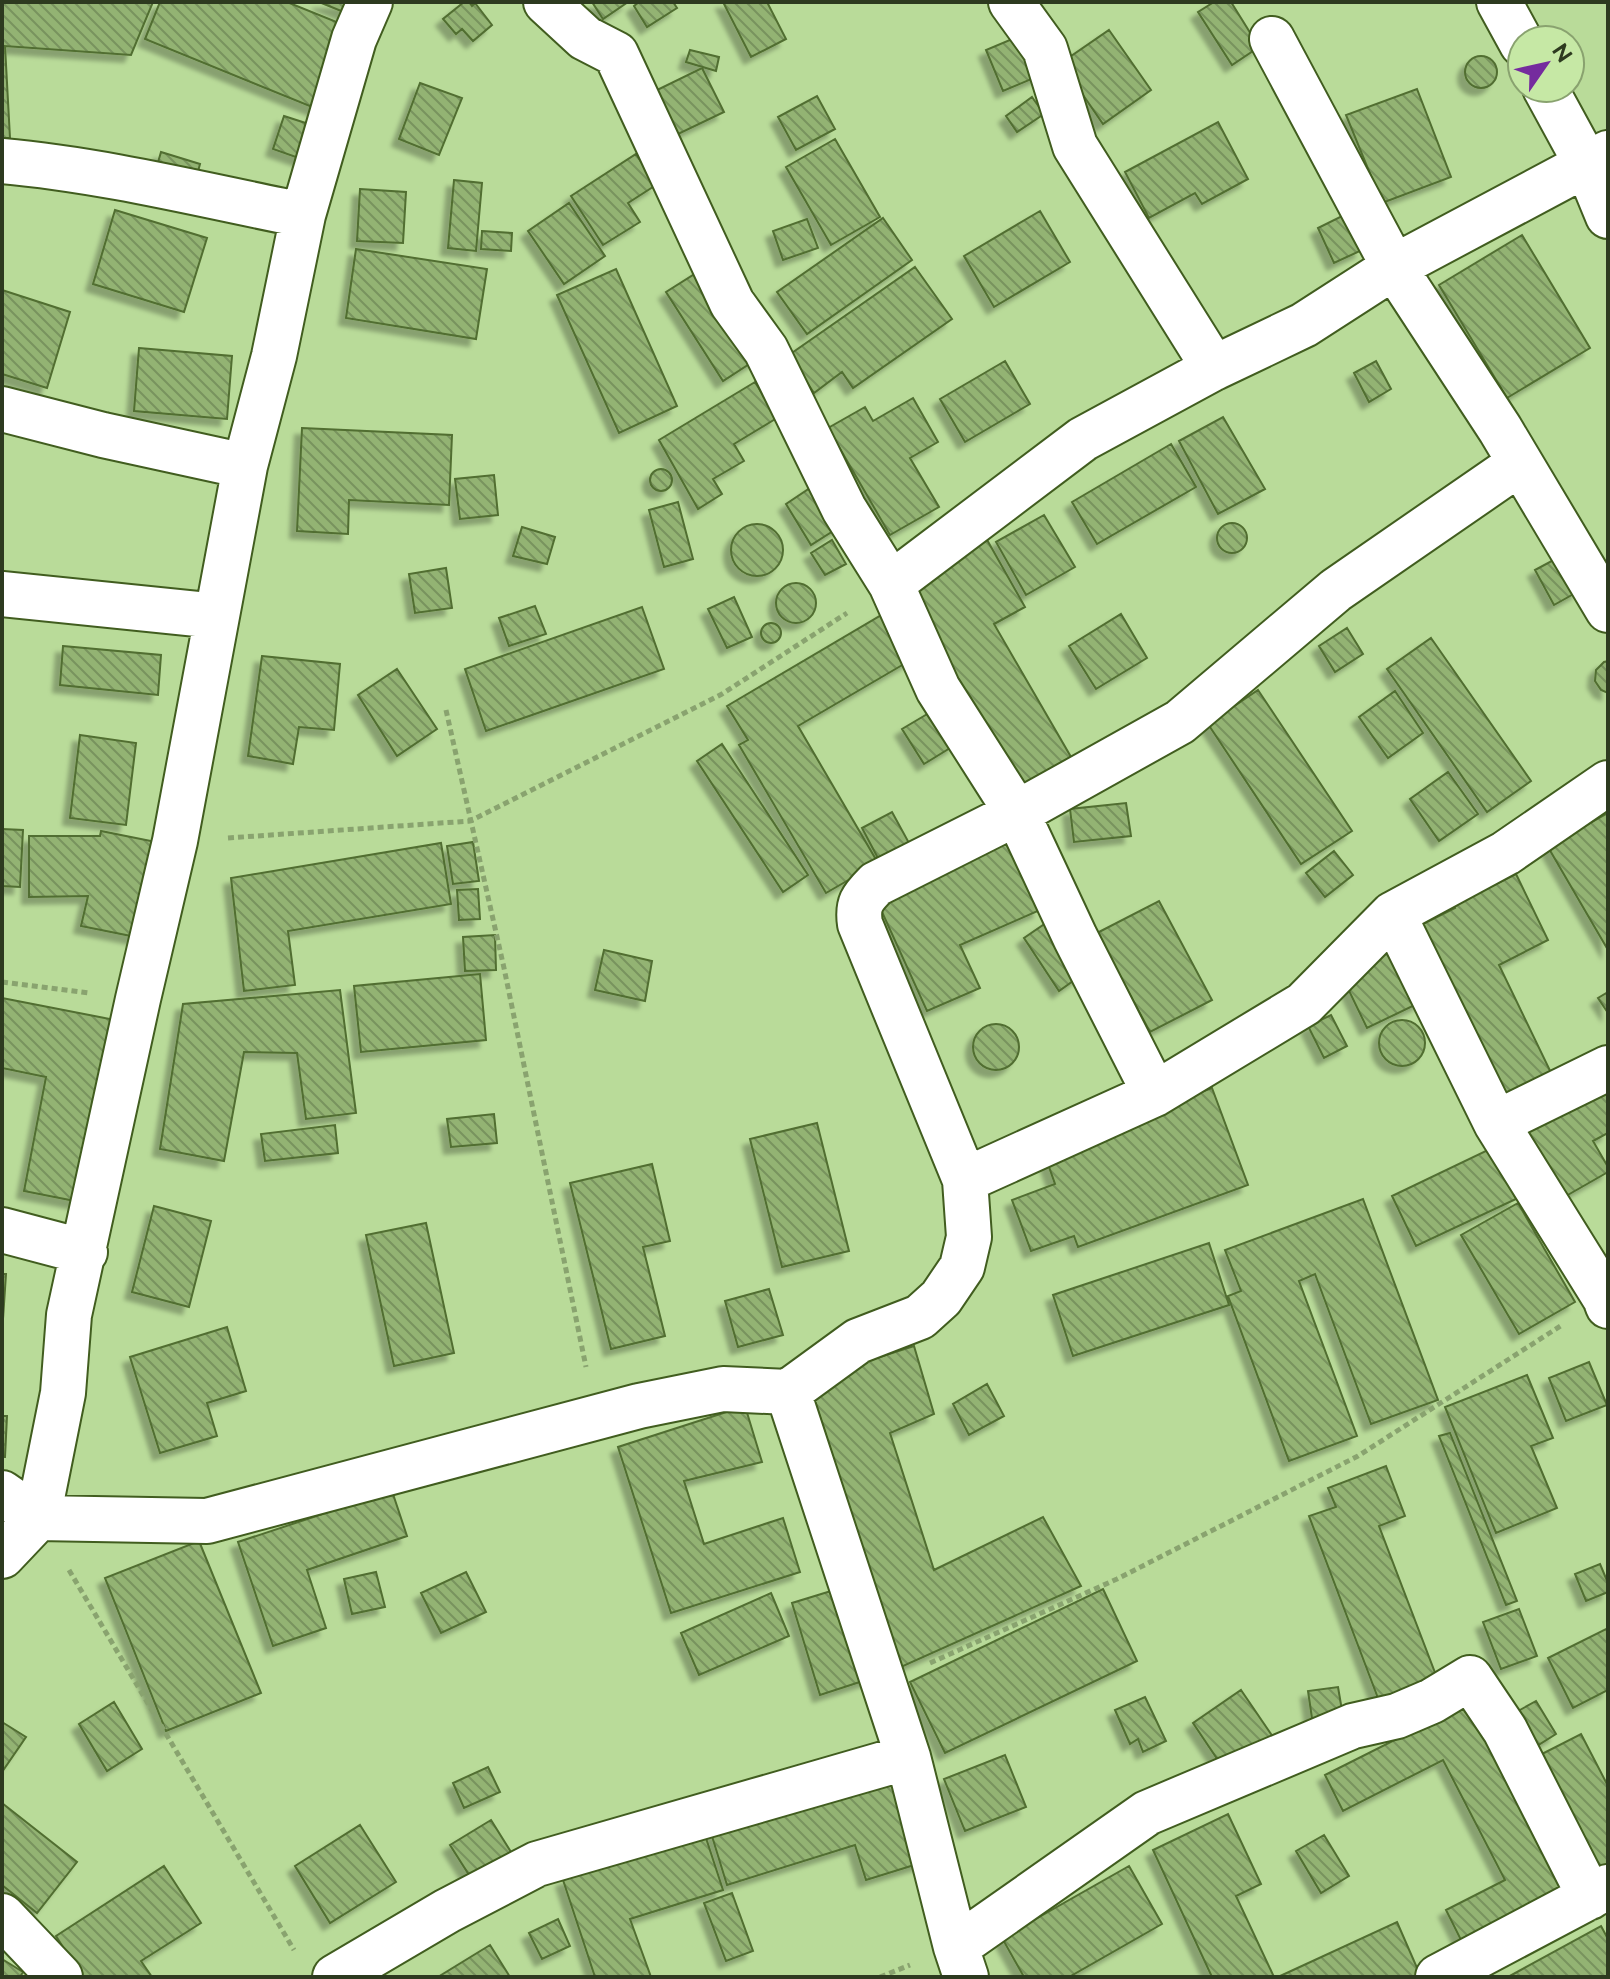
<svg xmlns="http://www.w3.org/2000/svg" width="1610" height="1979" font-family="Raleway,sans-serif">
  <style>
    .building { fill: url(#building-back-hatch); stroke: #516e30; stroke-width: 2; filter: url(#shadow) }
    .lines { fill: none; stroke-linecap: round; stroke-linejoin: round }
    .minor-casing { stroke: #415d1f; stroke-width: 48 }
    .path { stroke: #89a36f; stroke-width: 5; stroke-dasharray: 6 4; stroke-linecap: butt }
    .minor { stroke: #fff; stroke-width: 44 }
  </style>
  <defs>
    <pattern id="building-back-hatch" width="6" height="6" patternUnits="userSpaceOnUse" patternTransform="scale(2)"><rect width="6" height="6" fill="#93b373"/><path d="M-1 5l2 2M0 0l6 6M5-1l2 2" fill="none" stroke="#78935e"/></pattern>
    <filter id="shadow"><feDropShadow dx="-7" dy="7" stdDeviation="2" flood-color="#0004"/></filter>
  </defs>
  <rect width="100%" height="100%" fill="#b9db99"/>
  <path class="building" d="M2,2H153L131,55L5,46L10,138H2Z
    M160,2H287L354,29L322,111L145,39Z
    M319,2H356L351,15Z
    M464,2H469L472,6L475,3L492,25L473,41L462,29L456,34L443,19Z
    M592,2H628L603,19Z
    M639,2H673L677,8L647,27L634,6Z
    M723,2H767L786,39L751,57Z
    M1214,2H1231L1259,47L1232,65L1198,12Z
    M1109,30L1151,90L1103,124L1061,63Z
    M1024,34L1041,75L1003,91L986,50Z
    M690,50L719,57L716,71L686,62Z
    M1465 72a16 16 0 1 1 32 0a16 16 0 1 1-32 0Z
    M702,68L724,112L674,136L653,92Z
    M420,83L462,98L439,155L399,139Z
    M1417,89L1451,177L1382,203L1346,115Z
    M817,96L835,129L796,150L778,117Z
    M1032,97L1044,114L1017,132L1006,116Z
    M284,116L321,128L310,162L273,149Z
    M1218,122L1248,179L1202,204L1195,193L1149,218L1125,172Z
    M835,139L880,217L831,245L786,167Z
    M161,152L200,164L194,187L154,176Z
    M636,154L656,185L628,203L640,222L603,245L571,196Z
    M454,180L482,183L476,251L448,248Z
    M360,189L406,192L403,243L357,241Z
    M569,203L605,256L564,284L528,231Z
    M115,210L207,238L184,312L93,284Z
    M1040,211L1070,262L994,307L964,256Z
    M1346,214L1362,250L1334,263L1318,228Z
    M883,218L912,260L807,334L777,292Z
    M807,219L818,248L783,260L773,231Z
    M482,231L512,233L511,251L481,249Z
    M1522,235L1590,348L1507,398L1439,285Z
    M356,249L487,269L476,339L346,318Z
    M915,267L952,319L853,388L842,372L814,393L789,355Z
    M616,269L677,406L619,433L557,295Z
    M701,270L757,359L723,381L666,292Z
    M2,290L70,312L47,388L2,374Z
    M139,348L232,356L227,419L134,411Z
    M1005,361L1030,404L965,442L940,399Z
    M1376,361L1391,389L1369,402L1354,373Z
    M755,382L777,418L734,444L744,461L713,479L722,494L698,509L659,440Z
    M913,398L938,442L910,458L939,507L890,535L828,428L865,407L873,421Z
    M1223,417L1265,489L1218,514L1179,441Z
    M302,428L452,435L449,505L349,500L348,534L297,531Z
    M1171,444L1196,487L1097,544L1072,502Z
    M650 480a11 11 0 1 1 22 0a11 11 0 1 1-22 0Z
    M494,475L498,515L460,519L455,479Z
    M816,484L841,526L811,545L786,504Z
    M678,502L693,559L664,567L649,510Z
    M1044,515L1075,567L1026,595L996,542Z
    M1217 538a15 15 0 1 1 30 0a15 15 0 1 1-30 0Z
    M731 550a26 26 0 1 1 52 0a26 26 0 1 1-52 0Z
    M522,527L555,537L547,564L513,556Z
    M986,538L1025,607L994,624L1071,757L1015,789L905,584Z
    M832,540L846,564L825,575L811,553Z
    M1559,557L1579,591L1554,605L1535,570Z
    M446,568L452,608L415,613L409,574Z
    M776 603a20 20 0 1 1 40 0a20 20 0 1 1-40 0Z
    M734,597L752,637L727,648L708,609Z
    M535,606L546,634L509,646L499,618Z
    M642,607L664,669L486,731L465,669Z
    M890,610L916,657L798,726L878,863L826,893L739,745L748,740L727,706Z
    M1121,614L1147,658L1096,689L1069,646Z
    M761 633a10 10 0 1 1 20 0a10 10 0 1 1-20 0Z
    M1347,628L1363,654L1335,672L1319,646Z
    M1431,638L1531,781L1487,812L1387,669Z
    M63,646L161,655L158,695L60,685Z
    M262,656L340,664L334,730L299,727L293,764L248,756Z
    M1608,661V693L1601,690L1595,681L1596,670L1604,662Z
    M397,669L437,729L397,756L358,695Z
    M1258,690L1352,831L1301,864L1208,724Z
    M1395,691L1423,733L1388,758L1359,717Z
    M934,710L955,745L924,764L902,729Z
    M80,735L136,743L126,825L70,818Z
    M722,744L808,875L783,892L697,761Z
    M1448,772L1478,814L1439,841L1410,799Z
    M1126,803L1131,836L1074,842L1070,809Z
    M892,812L909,843L879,860L862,828Z
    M1608,813V950L1548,847Z
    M2,829L23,830L20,887L2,886Z
    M101,831L156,842L136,937L81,926L88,896L29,897V836H100Z
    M473,842L479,881L453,884L447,846Z
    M1009,842L1040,910L960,945L980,988L927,1011L877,901Z
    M441,843L451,904L288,931L295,985L244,991L231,878Z
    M1334,851L1353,875L1325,897L1306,873Z
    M1516,874L1548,940L1499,965L1556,1083L1507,1106L1419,926L1455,908L1454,905Z
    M478,889L480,919L459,920L457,890Z
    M1159,901L1212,1000L1150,1032L1097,933Z
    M1046,923L1080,976L1059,991L1024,938Z
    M495,935L496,970L465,971L463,937Z
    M1393,944L1421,1002L1367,1028L1339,970Z
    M604,950L652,961L645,1001L595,990Z
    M480,974L486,1040L361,1052L354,986Z
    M340,990L356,1113L306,1119L297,1053L244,1052L224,1161L160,1149L183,1004Z
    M1608,992V1013L1598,998Z
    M2,998L115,1020L80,1202L24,1191L46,1077L2,1068Z
    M1331,1015L1347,1046L1324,1058L1308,1026Z
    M1379 1043a23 23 0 1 1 46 0a23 23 0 1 1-46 0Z
    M973 1047a23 23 0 1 1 46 0a23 23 0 1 1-46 0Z
    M1608,1079V1133L1593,1141L1608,1167V1172L1559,1200L1519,1128Z
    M1212,1088L1248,1185L1078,1247L1074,1236L1031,1251L1012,1200L1055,1184L1043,1150Z
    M494,1114L497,1143L451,1147L447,1119Z
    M817,1123L849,1251L782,1267L750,1139Z
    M335,1125L338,1153L265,1161L261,1134Z
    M1492,1148L1516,1199L1416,1246L1392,1196Z
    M652,1164L670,1241L643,1247L665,1336L611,1349L570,1183Z
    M1363,1199L1438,1400L1371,1424L1315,1274L1299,1281L1357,1436L1289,1461L1228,1296L1241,1291L1225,1250Z
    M1518,1203L1575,1302L1519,1334L1461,1235Z
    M154,1206L211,1221L189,1307L132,1292Z
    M426,1223L454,1353L394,1366L366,1235Z
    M1209,1243L1229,1305L1073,1356L1053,1295Z
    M2,1274H6L2,1334Z
    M769,1289L783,1335L738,1347L725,1301Z
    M227,1327L246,1391L207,1403L217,1436L160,1453L130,1357Z
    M914,1346L934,1414L890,1433L934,1570L1043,1517L1081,1586L901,1667L808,1380Z
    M1589,1362L1607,1405L1566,1421L1549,1378Z
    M1527,1375L1553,1438L1531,1446L1557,1508L1496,1533L1445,1407Z
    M987,1384L1004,1416L969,1435L953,1404Z
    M745,1406L762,1462L684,1481L704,1544L783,1518L800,1572L671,1613L618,1447Z
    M2,1416H7L5,1457H2Z
    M1450,1433L1517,1601L1506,1605L1439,1436Z
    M1386,1466L1405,1516L1379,1526L1442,1691L1384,1714L1309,1516L1336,1507L1328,1488Z
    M392,1491L407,1536L307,1570L326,1628L273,1646L238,1542Z
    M199,1541L261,1693L166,1731L105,1578Z
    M1600,1564L1608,1583V1592L1586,1601L1575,1574Z
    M376,1572L385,1607L352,1614L344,1579Z
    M466,1572L486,1612L441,1633L421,1593Z
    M844,1587L872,1678L820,1695L792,1603Z
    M1103,1589L1137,1661L945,1753L910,1682Z
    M771,1593L789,1636L699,1675L681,1633Z
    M1519,1609L1537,1656L1501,1669L1483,1622Z
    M1608,1628V1690L1573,1708L1548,1658Z
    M1338,1687L1345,1728L1314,1732L1308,1691Z
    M1241,1690L1273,1737L1224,1769L1193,1723Z
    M1145,1697L1166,1741L1143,1752L1138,1739L1130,1744L1115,1710Z
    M1472,1701L1570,1892L1464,1946L1446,1910L1505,1880L1443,1760L1343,1811L1325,1775Z
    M1536,1701L1556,1734L1532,1749L1511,1715Z
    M114,1702L142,1749L107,1771L79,1724Z
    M2,1722L26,1737L2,1772Z
    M1581,1734L1608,1786V1864L1594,1870L1536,1757Z
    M1005,1755L1026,1807L965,1831L944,1779Z
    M488,1767L500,1792L464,1808L453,1783Z
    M899,1774L927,1861L866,1880L855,1845L727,1885L711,1833Z
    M2,1803L77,1862L37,1913L2,1885Z
    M1228,1814L1261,1884L1236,1896L1274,1977H1212L1153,1850Z
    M491,1820L511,1852L471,1878L450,1845Z
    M360,1825L396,1882L330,1923L295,1866Z
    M705,1835L723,1890L630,1919L651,1977H595L563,1880Z
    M1324,1835L1349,1876L1321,1893L1296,1851Z
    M164,1866L201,1923L141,1961L152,1977H82L56,1936Z
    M1129,1866L1162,1924L1069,1977H1024L1002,1938Z
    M732,1893L753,1951L726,1961L704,1903Z
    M558,1919L570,1946L542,1959L529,1933Z
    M1397,1922L1421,1977H1278Z
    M1601,1926L1608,1939V1977H1508Z
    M490,1945L510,1977H438Z
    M2,1959L23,1972L20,1977H2Z"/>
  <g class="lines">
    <defs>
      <path id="minor" d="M546,2L585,38L616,54L732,303L766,350L844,509L891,584L938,689L1017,813L1075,937L1155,1094
        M1011,2L1045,49L1075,146L1214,368
        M1499,2L1522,44
        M1272,39L1394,267L1500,429L1608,610
        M1545,88L1587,165L1608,216
        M2,161C103,170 203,195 303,215
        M2,409L103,435L245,466
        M891,584L1083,439L1214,368L1304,325L1394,267L1608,153
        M2,594L217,616
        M1393,914L1496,1123L1605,1298L1608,1306
        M1496,1123L1608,1068
        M965,1180L860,924C857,904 862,898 876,884L1017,813L1180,722L1336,590L1520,463
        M2,1230L85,1252
        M788,1392L908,1757L956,1947L966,1977
        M2,1493L38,1518L207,1521L639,1406L723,1389L788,1392L858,1341L920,1317L941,1298L962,1267L969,1237L965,1180L1155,1094L1304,1004L1393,914L1506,853L1608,783
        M2,1556L38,1518L63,1393L69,1315L138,999L175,841L245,466L274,356L303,215L354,39L370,2
        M2,1916L60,1977
        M956,1947L1147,1813L1353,1726L1397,1716L1432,1701L1470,1678L1505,1730L1590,1897
        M335,1977L447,1911L537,1864L908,1757
        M1438,1977L1608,1887"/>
    </defs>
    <use href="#minor" class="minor-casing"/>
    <path class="path" d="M446,710L504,968L586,1367
      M228,838L470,821L722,694L847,613
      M2,982L89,993
      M69,1570L294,1950
      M930,1663L1117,1579L1358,1456L1562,1325
      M880,1977L910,1965"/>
    <use href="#minor" class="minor"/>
  </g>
  <rect width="1610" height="1979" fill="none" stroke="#2d3a1f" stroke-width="8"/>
  <g transform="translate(1546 64) rotate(56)"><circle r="38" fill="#c6e8a5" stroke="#89a26f" stroke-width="2"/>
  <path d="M0-6L14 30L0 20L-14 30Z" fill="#752b9e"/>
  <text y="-12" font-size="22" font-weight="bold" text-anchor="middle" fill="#2d3a1f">N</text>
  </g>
</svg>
